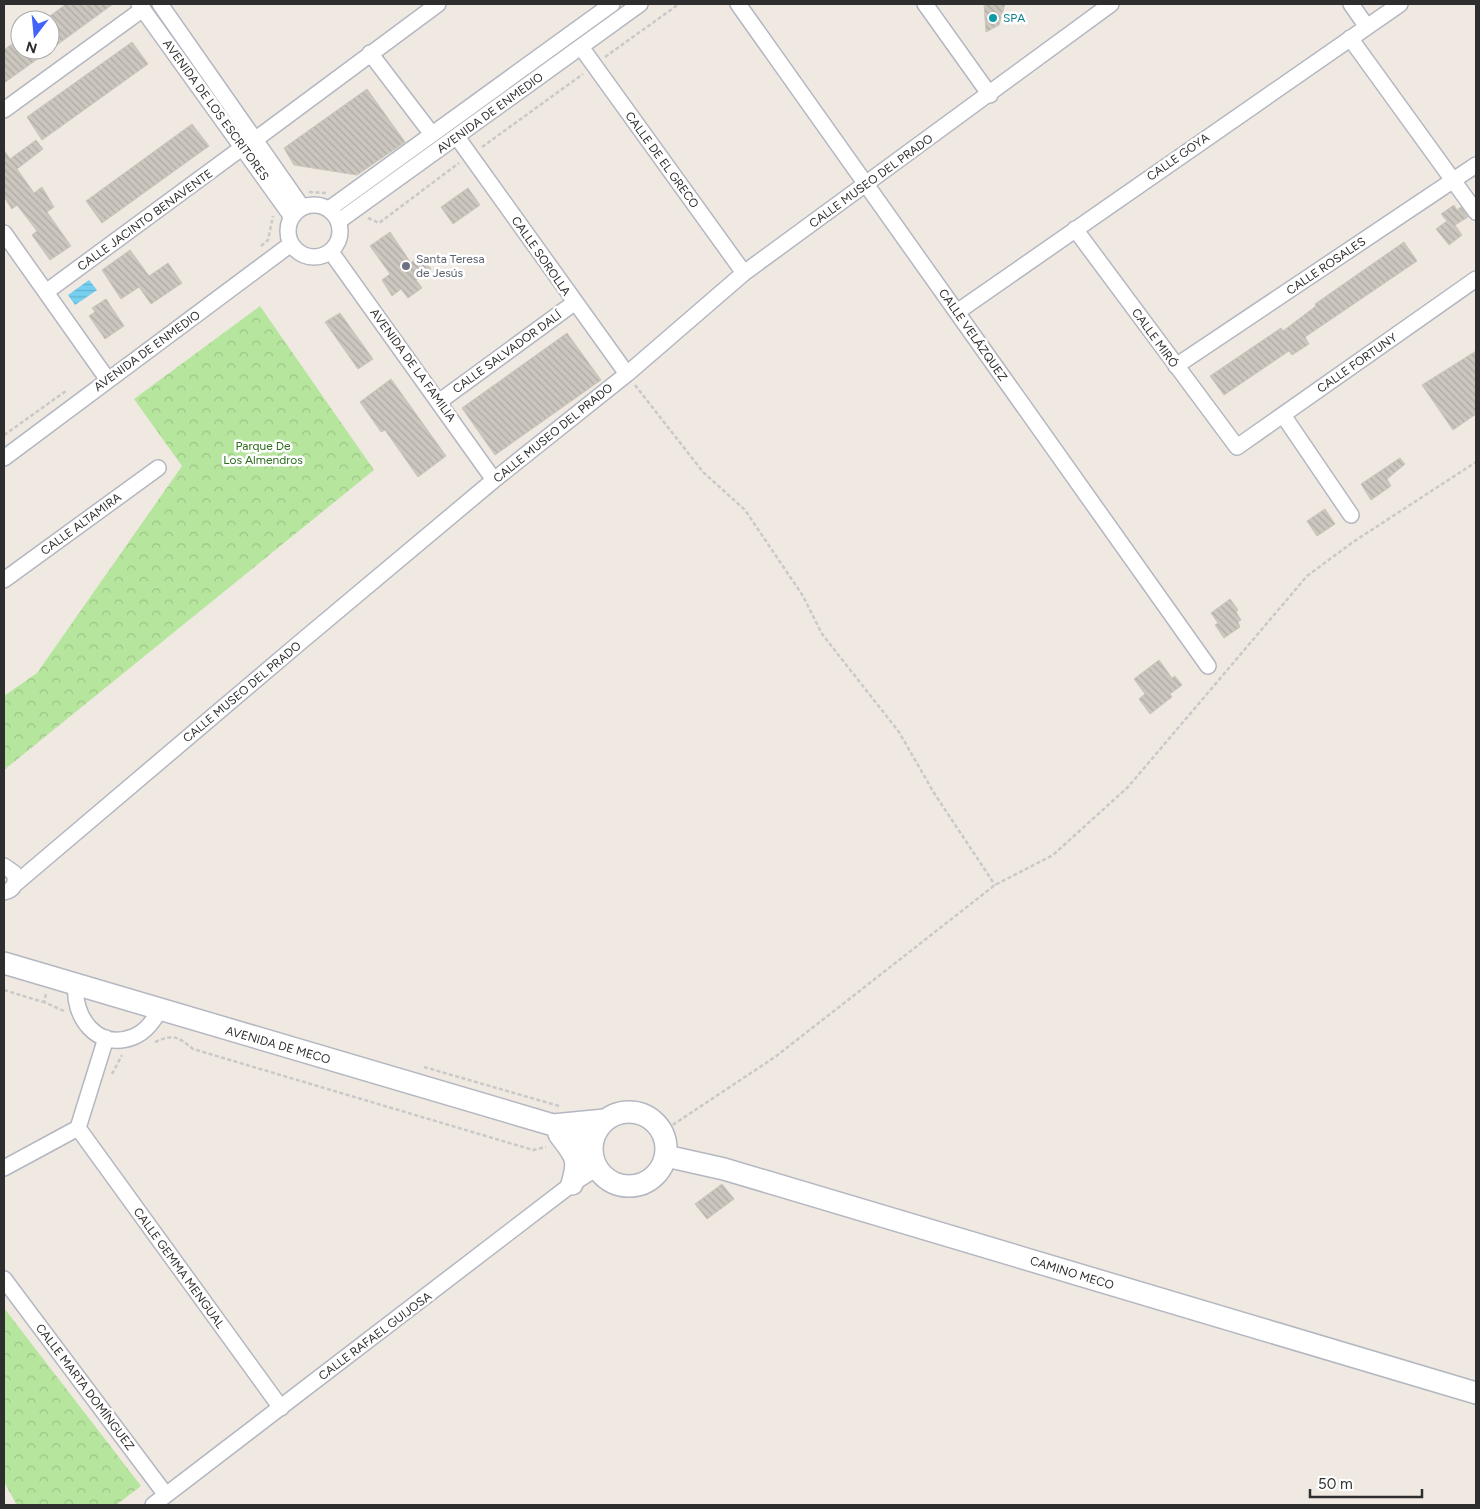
<svg xmlns="http://www.w3.org/2000/svg" width="1480" height="1509" font-family="Figtree,sans-serif">
  <style>
    .forest { fill: url(#forest-crowns) }
    .water { fill: url(#water-rules) }
    .building { fill: url(#building-back-hatch); stroke: #cbc5ba }
    .lines { fill: none; stroke-linecap: round; stroke-linejoin: round }
    .street-casing { stroke: #b4b7c1; stroke-width: 18 }
    .secondary-casing { stroke: #b4b7c1; stroke-width: 24 }
    .path { stroke: #c9c9c9; stroke-width: 2.5; stroke-dasharray: 4 2.5; stroke-linecap: butt }
    .street { stroke: #fff; stroke-width: 15 }
    .secondary { stroke: #fff; stroke-width: 21 }
    .culture-dot { fill: #0f9aa8; stroke: #fff; stroke-width: 2 }
    .worship-dot { fill: #6b7280; stroke: #fff; stroke-width: 2 }
    .labels { text-anchor: middle; dominant-baseline: central; stroke-width: 5; stroke-linejoin: round; paint-order: stroke }
    .culture-label { font-size: 12px; fill: #0d838f; stroke: #fff; text-anchor: start }
    .street-label { font-size: 12px; fill: #2e2e2e; stroke: #fff }
    .worship-label { font-size: 12px; fill: #5b616d; stroke: #fff; text-anchor: start }
    .park-label { font-size: 12px; fill: #2c6e1b; stroke: #fff }
  </style>
  <defs>
    <pattern id="forest-crowns" width="20" height="18" patternUnits="userSpaceOnUse" patternTransform="scale(1.25)"><rect width="20" height="18" fill="#b6e59e"/><path d="M2 6a3 3 0 1 1 6 0M12 15a3 3 0 1 1 6 0" fill="none" stroke="#9dc588"/></pattern>
    <pattern id="water-rules" width="6" height="5" patternUnits="userSpaceOnUse" patternTransform="scale(1.25)"><rect width="6" height="5" fill="#75cff0"/><path d="M0 2.5h6" fill="none" stroke="#66b2ce"/></pattern>
    <pattern id="building-back-hatch" width="6" height="6" patternUnits="userSpaceOnUse" patternTransform="scale(1.25)"><rect width="6" height="6" fill="#cbc7bf"/><path d="M-1 5l2 2M0 0l6 6M5-1l2 2" fill="none" stroke="#afaba4"/></pattern>
  </defs>
  <rect width="100%" height="100%" fill="#efe9e1"/>
  <path class="forest" d="M260,306L374,470L4,770V696L37,673L182,466L134,399Z
    M4,1308L141,1486L116,1505H17L4,1482Z"/>
  <path class="water" d="M89,280L97,290L75,305L68,295Z"/>
  <path class="building" d="M66,4H113L50,50V16Z
    M984,4H1005L999,25L986,32Z
    M20,38V50H50L4,83V50Z
    M132,42L148,64L42,140L27,117Z
    M367,89L405,142L357,175L294,165L284,148Z
    M192,124L209,146L102,223L86,201Z
    M36,140L43,149L17,169L34,193L42,187L54,207L47,212L71,246L50,260L32,235L37,231L17,205L12,209L4,197V150L10,159Z
    M468,188L480,205L453,224L441,207Z
    M1454,205L1457,210L1461,207L1468,217L1455,225L1462,235L1449,245L1436,229L1447,221L1441,214Z
    M390,232L411,263L420,255L431,269L416,280L422,288L408,298L401,289L392,296L382,280L390,274L370,246Z
    M1404,242L1417,261L1305,337L1309,344L1292,355L1289,351L1224,395L1210,376L1281,328L1283,331L1316,306L1315,304Z
    M130,250L149,276L168,263L182,283L151,304L139,287L121,299L102,270Z
    M106,299L124,326L105,339L89,316L95,312L92,308Z
    M340,313L373,359L358,369L325,322Z
    M567,333L601,380L495,455L462,408Z
    M1476,351V414L1453,430L1422,385Z
    M391,379L446,456L418,477L385,430L381,432L360,402Z
    M1400,458L1405,464L1387,479L1391,486L1371,500L1361,484Z
    M1325,509L1335,524L1317,536L1307,521Z
    M1230,599L1238,610L1236,612L1241,620L1238,622L1240,627L1224,638L1215,625L1218,623L1211,613Z
    M1159,660L1172,678L1175,676L1182,685L1170,694L1172,697L1150,714L1139,699L1145,694L1134,679Z
    M722,1184L734,1199L707,1219L695,1204Z"/>
  <g class="lines">
    <defs>
      <path id="street" d="M139,4L292,217
        M160,4L302,207
        M738,4L1208,666
        M925,4L990,95
        M1351,4L1367,27
        M1350,38L1476,212
        M581,47L744,273
        M370,53L431,133
        M4,110L143,9
        M457,137L627,374
        M256,139L438,4
        M288 231a26 26 0 1 1 52 0a26 26 0 1 1-52 0Z
        M329,209L612,4
        M339,221L640,4
        M1075,229L1237,447L1476,279
        M4,233L108,380
        M331,252L494,480
        M46,292L243,147
        M957,312L1400,4
        M1176,366L1476,165
        M440,401L574,303
        M1283,415L1351,515
        M4,458L291,244
        M4,580L158,468
        M4,866L14,873C17,883 14,890 4,892
        M14,885L297,645L494,480L627,374L744,273L1111,4
        M76,984C72,1016 97,1051 133,1037C146,1032 153,1021 160,1010
        M78,1128L281,1408
        M4,1168L78,1128L106,1038
        M4,1279L166,1495
        M153,1505L572,1184L597,1168"/>
      <path id="secondary" d="M4,963L553,1125L592,1149
        M592 1149a37 37 0 1 1 74 0a37 37 0 1 1-74 0Z
        M553,1125L605,1120
        M559,1134C575,1156 580,1157 572,1184
        M666,1156L724,1169L1476,1393"/>
    </defs>
    <use href="#street" class="street-casing"/>
    <use href="#secondary" class="secondary-casing"/>
    <path class="path" d="M605,57L679,4
      M482,147L583,74
      M309,192L326,193
      M368,218L379,223L459,163
      M261,246L268,240L273,216
      M635,385L703,472L745,510L803,596L822,634L899,732L934,793L995,885
      M4,435L66,391
      M4,990L43,1002
      M46,994L44,1002L64,1011
      M155,1042C174,1034 177,1036 193,1049L533,1150L546,1147
      M424,1067L559,1106
      M112,1074L122,1055
      M662,1132L775,1057L995,885L1053,855L1128,787L1307,576L1353,542L1476,462"/>
    <use href="#street" class="street"/>
    <use href="#secondary" class="secondary"/>
  </g>
  <circle class="culture-dot" cx="993" cy="18" r="5"/>
  <circle class="worship-dot" cx="406" cy="266" r="5"/>
  <g class="labels">
    <g class="culture-label">
      <text x="1003" y="18">SPA</text>
    </g>
    <g class="street-label">
      <text transform="translate(216 110) rotate(54)">AVENIDA DE LOS ESCRITORES</text>
      <text transform="translate(490 113) rotate(-36)">AVENIDA DE ENMEDIO</text>
      <text transform="translate(1178 157) rotate(-35)">CALLE GOYA</text>
      <text transform="translate(662 160) rotate(54)">CALLE DE EL GRECO</text>
      <text transform="translate(871 181) rotate(-36)">CALLE MUSEO DEL PRADO</text>
      <text transform="translate(145 220) rotate(-36)">CALLE JACINTO BENAVENTE</text>
      <text transform="translate(541 256) rotate(55)">CALLE SOROLLA</text>
      <text transform="translate(1326 266) rotate(-34)">CALLE ROSALES</text>
      <text transform="translate(973 335) rotate(55)">CALLE VELÁZQUEZ</text>
      <text transform="translate(1155 338) rotate(54)">CALLE MIRÓ</text>
      <text transform="translate(147 351) rotate(-36)">AVENIDA DE ENMEDIO</text>
      <text transform="translate(507 352) rotate(-36)">CALLE SALVADOR DALÍ</text>
      <text transform="translate(1357 363) rotate(-35)">CALLE FORTUNY</text>
      <text transform="translate(413 365) rotate(54)">AVENIDA DE LA FAMILIA</text>
      <text transform="translate(553 433) rotate(-39)">CALLE MUSEO DEL PRADO</text>
      <text transform="translate(81 524) rotate(-36)">CALLE ALTAMIRA</text>
      <text transform="translate(242 692) rotate(-40)">CALLE MUSEO DEL PRADO</text>
      <text transform="translate(278 1045) rotate(16)">AVENIDA DE MECO</text>
      <text transform="translate(179 1268) rotate(54)">CALLE GEMMA MENGUAL</text>
      <text transform="translate(1072 1273) rotate(17)">CAMINO MECO</text>
      <text transform="translate(375 1336) rotate(-37)">CALLE RAFAEL GUIJOSA</text>
      <text transform="translate(85 1387) rotate(53)">CALLE MARTA DOMÍNGUEZ</text>
    </g>
    <g class="worship-label">
      <text x="416" y="259">Santa Teresa<tspan x="416" dy="14">de Jesús</tspan></text>
    </g>
    <g class="park-label">
      <text x="263" y="446">Parque De<tspan x="263" dy="14">Los Almendros</tspan></text>
    </g>
  </g>
  <rect width="1480" height="1509" fill="none" stroke="#2e2e2e" stroke-width="10"/>
  <g transform="translate(35 35) rotate(196)"><circle r="24" fill="#ffffff" stroke="#ababab"/>
  <path d="M0-4L9 19L0 12L-9 19Z" fill="#4264fb"/>
  <text y="-8" font-size="14" font-weight="bold" text-anchor="middle" fill="#2e2e2e">N</text>
  </g>
  <path d="M1310 1489v8h112v-8" fill="none" stroke="#2e2e2e" stroke-width="2.5"/>
  <text x="1318" y="1489" font-size="15" fill="#2e2e2e" stroke="#ffffff" stroke-width="4" paint-order="stroke">50 m</text>
</svg>
